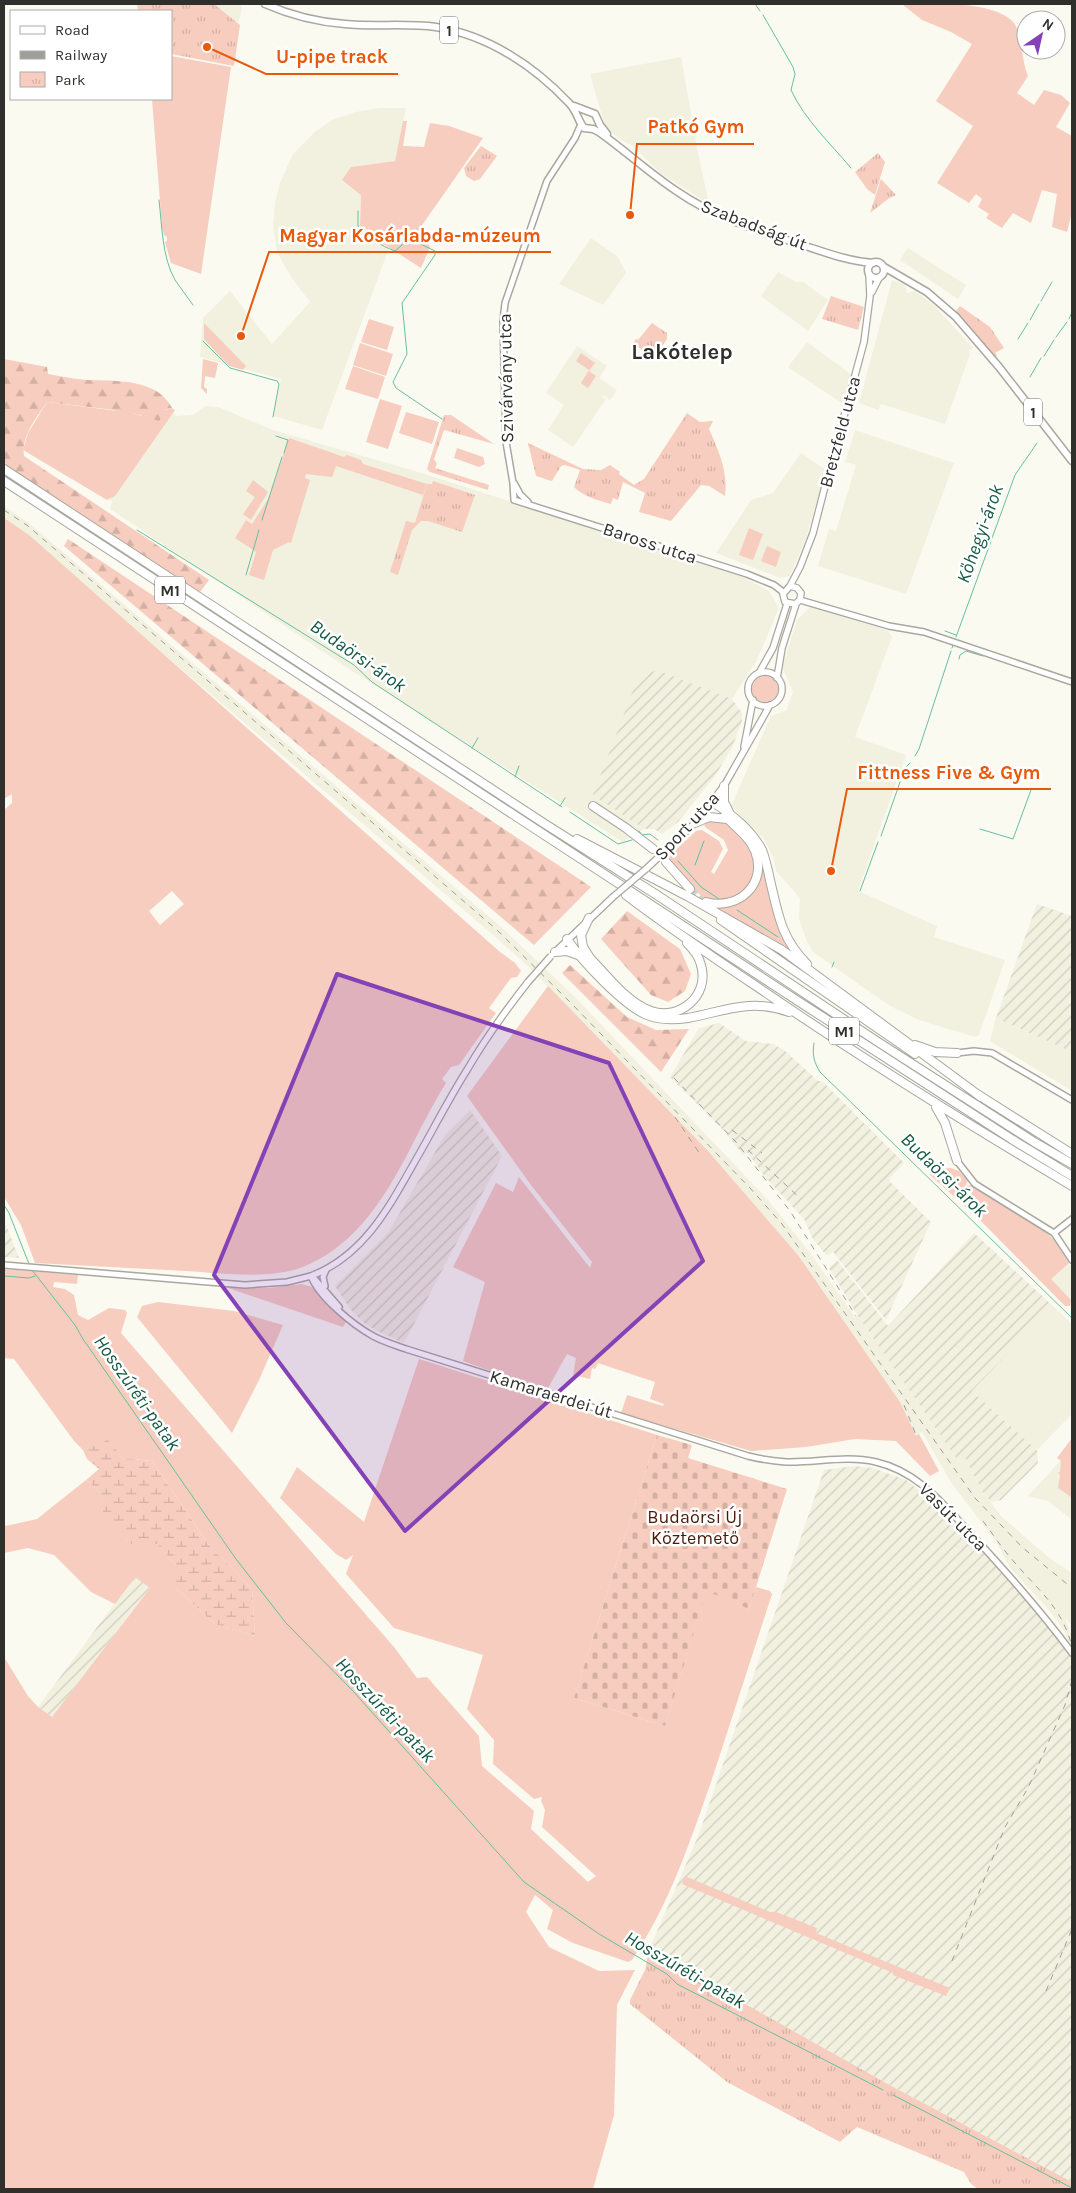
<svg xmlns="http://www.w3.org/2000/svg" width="1076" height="2193" font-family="Karla,sans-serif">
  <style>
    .built { fill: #f2f0df }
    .industrial { fill: url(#industrial-furrows) }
    .green { fill: #f6cdbe; fill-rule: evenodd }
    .forest { fill: url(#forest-firs) }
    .wetland { fill: url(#wetland-marsh) }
    .cemetery { fill: url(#cemetery-stones) }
    .park { fill: url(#park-tufts) }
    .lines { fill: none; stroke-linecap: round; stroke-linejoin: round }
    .stream { stroke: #67c09b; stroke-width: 1 }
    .motorway-tunnel { stroke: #d2d1ca; stroke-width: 8; stroke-dasharray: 8 4; stroke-linecap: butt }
    .tertiary-casing { stroke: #a9a89f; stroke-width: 8 }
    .secondary-casing { stroke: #a9a89f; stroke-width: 8 }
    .primary-casing { stroke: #a9a89f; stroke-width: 9 }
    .motorway-casing { stroke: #a9a89f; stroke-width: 10 }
    .tertiary { stroke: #fff; stroke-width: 5 }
    .secondary { stroke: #fff; stroke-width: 5.5 }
    .primary { stroke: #fff; stroke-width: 6 }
    .motorway { stroke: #fff; stroke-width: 8 }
    .rail { stroke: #9f9e98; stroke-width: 1; stroke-dasharray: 6 6; stroke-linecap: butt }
    .secondary-bridge-casing { stroke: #a9a89f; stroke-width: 8; stroke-linecap: butt }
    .secondary-bridge { stroke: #fff; stroke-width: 5.5 }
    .marked { fill: #8442b6; fill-opacity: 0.2; stroke: #8442b6; stroke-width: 4; stroke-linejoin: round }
    .labels { text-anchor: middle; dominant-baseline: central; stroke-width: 5; stroke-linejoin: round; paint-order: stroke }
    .shield { fill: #fff; stroke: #6d6d6b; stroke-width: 1 }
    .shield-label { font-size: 16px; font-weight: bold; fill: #2f2f2c }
    .street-label { font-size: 18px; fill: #2f2f2c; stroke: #fff }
    .park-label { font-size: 18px; fill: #4c1b08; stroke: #fff }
    .water-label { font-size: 19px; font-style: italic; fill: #145a41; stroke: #fff }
    .district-label { font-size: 22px; font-weight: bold; fill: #2f2f2c; stroke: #fff }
    .leader { fill: none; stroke: #e8590c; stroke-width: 2 }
    .callout-dot { fill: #e8590c; stroke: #fff; stroke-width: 2 }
    .callout-label { font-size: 19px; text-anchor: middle; font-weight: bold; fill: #e8590c; stroke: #fff; stroke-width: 5; stroke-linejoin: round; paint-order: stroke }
  </style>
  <defs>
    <pattern id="industrial-furrows" width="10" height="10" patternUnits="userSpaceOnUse" patternTransform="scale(1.25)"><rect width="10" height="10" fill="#f2f0df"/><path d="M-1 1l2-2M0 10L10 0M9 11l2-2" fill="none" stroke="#d0cec0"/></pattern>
    <pattern id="forest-firs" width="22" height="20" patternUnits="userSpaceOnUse" patternTransform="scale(1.25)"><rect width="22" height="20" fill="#f6cdbe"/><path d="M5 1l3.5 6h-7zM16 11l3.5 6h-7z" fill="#d3b0a3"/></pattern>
    <pattern id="wetland-marsh" width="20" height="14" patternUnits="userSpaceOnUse" patternTransform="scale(1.25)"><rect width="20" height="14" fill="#f6cdbe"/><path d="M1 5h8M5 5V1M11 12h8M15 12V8" fill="none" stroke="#d3b0a3"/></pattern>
    <pattern id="cemetery-stones" width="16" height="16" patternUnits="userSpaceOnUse" patternTransform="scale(1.25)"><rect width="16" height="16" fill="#f6cdbe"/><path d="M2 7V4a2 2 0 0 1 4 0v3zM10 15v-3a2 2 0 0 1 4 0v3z" fill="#d3b0a3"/></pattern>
    <pattern id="park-tufts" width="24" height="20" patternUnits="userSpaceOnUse" patternTransform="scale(1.25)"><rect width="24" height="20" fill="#f6cdbe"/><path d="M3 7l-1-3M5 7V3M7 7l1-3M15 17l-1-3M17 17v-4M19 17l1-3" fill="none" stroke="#d3b0a3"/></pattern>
  </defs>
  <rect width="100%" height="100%" fill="#fbfaf1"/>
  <path class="built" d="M214,4H241L242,10L238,23Z
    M681,57L698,153L709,204L660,173L633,146L619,139L605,126L590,74Z
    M380,108H406L395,161L351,167L361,195L360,229L389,248L322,430L273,416L281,379L200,357L203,318L230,291L272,344L310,302L291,277L277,252L273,226L275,202L280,183L293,154L315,132L332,120L356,112Z
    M591,238L618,257L626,273L603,305L559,284Z
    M908,248L966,285L958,299L900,260Z
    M778,272L796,282H803L828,300L808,331L761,296Z
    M892,280L905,285L907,293L915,291L935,306L973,348L969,351L970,354L945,424L881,404L878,410L859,403Z
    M807,342L849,373L851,376L843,404L788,367Z
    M577,346L607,366L599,378L617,390L610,400L603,395L602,397L606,399L573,447L548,430L564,405L546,393Z
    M206,406L218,407L273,430L425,474L506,500L529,505L710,564L743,577L769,591L779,608L757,660L732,699L660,671L594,795L644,829L623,842L349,669L110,509L112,502L108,496L171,409L176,416L193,415Z
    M855,430L954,463L906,594L818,566L829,529L836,531L856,465L845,462Z
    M801,453L826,470L806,538L790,576L780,578L716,553L751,500L773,493Z
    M4,506L30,524L500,926L576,998L768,1200L808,1250L855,1317L858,1316L959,1462L965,1458L982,1491L1001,1516L1048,1557L1072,1573V1626L1065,1618L1072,1636V1660L1071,1646L1063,1629L1048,1609L1011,1569L995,1540L952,1484L922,1432L916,1437L900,1402L798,1255L708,1151L531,969L492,934L23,534L4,521Z
    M812,605L888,631L892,637L855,737L906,755L858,891L937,926L934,937L1005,960L979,1035L975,1037L919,1020L890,1006L813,952L807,942L799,919L800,898L776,871L774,859L764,839L731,806L771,716L787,710L793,691L782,667L797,620Z
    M996,1018L1072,1052V1091L990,1041Z
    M1069,1263L1072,1268V1311L1071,1304L1050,1279Z
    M1053,1306L1072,1324V1414L1037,1450L972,1391Z
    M1062,1459L1058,1488L1072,1497V1520L1048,1501L1028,1496Z"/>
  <path class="industrial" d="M660,671L732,699L742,713V721L732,748L715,776L678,822L662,834L654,829H644L593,795L635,685L649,672Z
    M1037,904L1072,916V1052L996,1018Z
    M719,1023L746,1041L773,1044L784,1050L818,1081H822L904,1163L890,1178V1182L931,1222L886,1320L833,1252L827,1256L813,1239L804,1219L766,1178L747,1152L743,1155L725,1132L670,1077L699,1028Z
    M470,1110L502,1156L404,1343L377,1331L364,1323L351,1310L335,1286L388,1233L445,1135Z
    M4,1220L8,1230L19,1258L4,1257Z
    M974,1233L1053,1306L972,1391L1037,1450L1038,1463L1001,1500L991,1502L982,1491L965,1458L959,1462L858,1316L829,1268L837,1260L888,1326Z
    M855,1466L873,1468L906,1480L943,1509L1042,1615L1072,1656V2182L895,2088L649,1950L699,1834L824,1470Z
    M135,1576L150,1588L52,1718L38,1707Z"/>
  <path class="green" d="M902,4C932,4 995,0 1014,23C1023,37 1021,60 1028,76L1017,93L1034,105L1044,90L1061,95L1070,103L1056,127L1072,136V212L1067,232L1052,227L1057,194L1042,190L1031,223L1013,213L1002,228L986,218L989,214L978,207L982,199L976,194L969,203L937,183L973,126L936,101L972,44L951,32L922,20Z
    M171,56L231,67L201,274L171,263L165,242L167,241V237L164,235L162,227L152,99H171Z
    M403,121H407L403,146L424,147L430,123L449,126L483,138L418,231L430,247L421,268L360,229L361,195L342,180L351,167L395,161Z
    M369,319L394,327L387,350L361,342Z
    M204,323L246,366L243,370L229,366L204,339Z
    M360,343L393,354L386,376L353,365Z
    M581,353L595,363L589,371L596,376L588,388L581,383L589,370L576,361Z
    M203,359L218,363L215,378L205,376L204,387L207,389V394L201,388Z
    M353,366L385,377L378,399L345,389Z
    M380,399L402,406L388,449L366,442Z
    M47,402L133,413L141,416L172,408L175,410L115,496L107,500L23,450L28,433Z
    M406,412L439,422L432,444L399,433Z
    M289,438L344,457L347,455L361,460L363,464L427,484L423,495L336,466L332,477L306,474L305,478L310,480L291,543L289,542L273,550L264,580L249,575L256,552L235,538L246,520L252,524L270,496Z
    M457,448L483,457L485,464L479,467L454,458Z
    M253,480L268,492L251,520L243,514L255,497L246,491Z
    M4,518L29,535L500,952L515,963L521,971L517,977L511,978L489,1008L496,1013L459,1065L451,1067L442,1079L446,1083C417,1129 398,1184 361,1225C345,1243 325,1258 303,1267C269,1280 221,1273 186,1271C135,1268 85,1266 35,1263L21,1225L4,1197V810L12,803V794L4,799ZM172,891L184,904L160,925L149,911Z
    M749,528L763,534L753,560L739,555Z
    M767,546L781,552L776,567L761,561Z
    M752 689a13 13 0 1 1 26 0a13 13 0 1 1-26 0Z
    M709,820C714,820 721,820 725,822C747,835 770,875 741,893C737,896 732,901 728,901C721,902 711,900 704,899L667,858L696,831L702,830L719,841L723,849L711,872L714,874L728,850L724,840L705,827L704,823Z
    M755,846L763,857L778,926L789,950L718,908C724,907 731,906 738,904C760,895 754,866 755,846Z
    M548,986L708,1151L798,1255L900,1402L916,1436L919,1434L939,1471L930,1476L896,1441L855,1439L806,1447L751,1451L621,1413L627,1395L663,1406L664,1404L650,1399L655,1382L598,1363L595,1369L592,1368L590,1379L573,1375L576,1358L567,1354L548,1388L528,1384L463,1361L485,1282L453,1267L496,1183L513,1192L519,1177L590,1268L592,1262L531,1185L467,1096Z
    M951,1168L959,1171L968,1181L965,1186L972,1185L1047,1233L1056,1242L1069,1263L1051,1279L1071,1300L1070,1306H1065L980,1220L929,1174L938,1169Z
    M4,1269L78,1275L77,1284L54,1282L53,1287L65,1289L74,1295L78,1315L88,1320L109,1308L125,1310L127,1313L121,1333L394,1647L417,1678L427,1677L479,1736L482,1766L534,1811L531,1829L588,1882L596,1876L542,1827L545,1810L541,1801L542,1797L534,1799L493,1764L494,1740L467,1709L483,1655L394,1628L346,1574L353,1555L346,1560L336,1554L280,1498L297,1467L364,1522L419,1359L657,1435L574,1698L665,1726L707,1590L749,1609L756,1587L770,1591L772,1594C752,1656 732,1718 712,1779C690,1842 669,1905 632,1960L628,1962L573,1943L547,1929L553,1910L535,1895L526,1912L549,1947L599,1971L635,1970L617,2005L614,2115L593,2189H4V1657L28,1696L38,1707L52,1717L150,1588L135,1577L115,1604L91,1592L54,1555L28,1548L4,1553V1524L6,1526L37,1519L86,1480L101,1493L105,1518L131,1544H157L176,1565V1588L215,1624L255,1636L252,1589L208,1544L152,1461L123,1458L108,1441L83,1450L74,1441L14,1359L4,1358Z
    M302,1284L312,1287L343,1318L346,1322L343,1327L225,1287L269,1288Z
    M158,1302L234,1311L283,1325L259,1380L232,1433L137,1317L142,1306Z
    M1072,1438V1497H1071L1058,1488L1060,1475L1058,1473L1060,1472L1061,1461L1057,1458Z
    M685,1876L770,1912H776L817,1928L816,1933L950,1988L946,1996L893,1975V1973L682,1884Z"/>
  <path class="forest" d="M4,359L47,367L48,374C60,376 74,379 87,380C115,381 157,378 172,408L166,409L159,421L133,413L121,418L114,410L47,402C37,417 21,436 24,456L209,580L200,592L4,464Z
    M68,539L591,887L534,945L64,546Z
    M627,911L680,949L691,974L685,991L668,1002L651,995L601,939Z
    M570,965L627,1017L656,1030L689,1029L661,1072L562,973Z"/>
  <path class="wetland" d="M108,1440L123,1458L152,1461L208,1544L252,1589L255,1636L215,1624L176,1588V1565L157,1544H131L104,1518L101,1493L86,1480L99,1469L87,1459L83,1450Z"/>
  <path class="cemetery" d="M657,1435L692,1445L688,1458L787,1489L749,1609L707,1591L665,1726L574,1698Z"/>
  <path class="park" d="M137,4H214L240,25L234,66L171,54V11H138Z
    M481,146L497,156L480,179L474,181L466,176L464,168Z
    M878,153L885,162L875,195L867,189L855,172Z
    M881,179L896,195L888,199L870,213Z
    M831,296L864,307L858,330L822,319Z
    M960,306L990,327L1004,348L995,353L997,356L991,355L955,312Z
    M652,323L667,333V339L654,359L633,343L636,339L638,340Z
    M687,413L700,422L713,421L709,429C719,452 728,471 725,496L709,486L701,485L671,521L639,512L645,493L623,482L618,500L613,498L611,504C597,500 584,497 574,487L580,470L565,465L561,466L552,481L536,476L528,443L583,469L601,470L610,465L620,472L619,474L634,485L644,479Z
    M444,415H451L494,444L444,430L434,459L437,464L435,468L489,485L488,490L430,472L427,469Z
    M433,481L475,495L462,532L428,521H421L412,530L398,575L390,572L406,521L415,523L427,484H432Z
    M649,1950L895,2088L1072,2182V2189H978L971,2184L964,2172L857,2127L840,2142L727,2082L630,2004V2000L645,1970Z"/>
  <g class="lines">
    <path class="stream" d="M755,4L760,11
      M763,15L793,67L795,74L791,90C805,120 830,143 851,168
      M159,200C162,225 162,257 175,280C181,288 187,297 193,305
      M358,211V226C367,237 381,246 395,251L402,245V235L435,251V255L402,303L407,354L393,382L396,388L442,419
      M1041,301L1052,282
      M1069,319L1072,312
      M1030,320L1039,304
      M1056,337L1067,322
      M1018,339L1028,323
      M203,341L230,368L277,381L279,384L273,417
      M1044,356L1054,340
      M1030,377L1041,358
      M276,436L288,440L284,453
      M262,520L282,457
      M137,530L354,665L372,682L562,807
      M246,575L259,530
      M945,631L956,635
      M956,637L1015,475L1037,443
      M952,648L953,645
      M959,659L960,655L966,651L983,656
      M472,748L478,738
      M915,756L919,749L951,651
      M515,777L519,766
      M560,806L565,798
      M570,812L618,844L632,840
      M980,829L1013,839L1031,790
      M639,831L642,835L650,834L658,840
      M881,836L905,768L910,763
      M678,861L701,887L719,899
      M695,865L704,841
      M860,891L878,842
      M737,910L778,937
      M832,967L834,962
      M814,1043C812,1055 814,1062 820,1072L1072,1318
      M4,1205L9,1213L29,1264
      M32,1270L75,1325L83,1339L236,1559L286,1623L352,1690L524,1882L599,1934L667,1974L677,1984L883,2090
      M4,1276L29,1278L35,1276
      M893,2095L1072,2188"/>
    <path class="motorway-tunnel" d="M690,889L705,905"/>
    <defs>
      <path id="tertiary" d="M581,124L575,138L547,181L505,303L503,321L506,442L513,483L514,500L747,574L774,585L783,592
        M514,483L520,494L528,502
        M800,600L889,626L924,632L1072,682
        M957,1053L974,1051L992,1053L1072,1100
        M957,1161L975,1184L1054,1233L1072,1260
        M1054,1233L1072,1219
        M4,1265L245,1285L287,1282L311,1276
        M311,1276C319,1297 353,1325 373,1336C384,1342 395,1345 406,1349L748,1456C760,1459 773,1461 786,1462C816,1463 846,1455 876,1462C920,1472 945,1507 974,1537C1009,1575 1042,1612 1072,1653
        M312,1276L339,1307
        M325,1286L323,1277L326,1270"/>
      <path id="secondary" d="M872,292L879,278
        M790,586L797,588L801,593L800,600L795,604L785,602L783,594L790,586L800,567L813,533L823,494L864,342L870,296L869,274
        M748 689a17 17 0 1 1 34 0a17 17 0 1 1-34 0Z
        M759,673L773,648L787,604
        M777,678L782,648L796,604
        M744,747L753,700
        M646,869L695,823L724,786L770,705
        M554,953L613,897
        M311,1276C363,1256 388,1209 414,1163C432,1132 448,1100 467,1070C485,1039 506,1010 528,982"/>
      <path id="primary" d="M265,4C290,15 317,22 345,24C375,27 406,23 436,27C488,35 534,66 569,103C577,111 578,121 584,128L593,129L599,132C626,151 650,174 678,192C714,217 755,229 796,243C822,251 846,261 873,263
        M574,106L595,114L600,125L607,134
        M868 270a8 8 0 1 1 16 0a8 8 0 1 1-16 0Z
        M884,267L927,292L956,317L999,367L1072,461"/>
      <path id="motorway" d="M4,469L545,824L657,895L878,1042L1034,1142L1072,1164
        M4,481L801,1003L1013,1140L1072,1176
        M724,786V802L729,812
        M712,802C731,813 752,831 762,850C766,860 768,870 770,880C778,914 781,938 807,964
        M593,806L626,828L653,849
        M695,823L709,817L727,819
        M577,839L687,896L782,950L981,1097
        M666,862L690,889
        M626,895C669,928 714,958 759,988C861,1058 966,1123 1072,1186
        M706,902C738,911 768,884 755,851C750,837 735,827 725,816
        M589,918L581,935L583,947L590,958
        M721,920L915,1054
        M567,939C581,960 623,1005 647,1015C659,1020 674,1020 688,1018C725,1011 751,998 789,1012
        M555,952L567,951L578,955
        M590,958C607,975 626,1002 651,1011C679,1021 710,996 701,965C699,956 693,949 687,943
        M915,1045L935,1052L957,1053
        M977,1094L1072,1154
        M936,1107L945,1123L957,1161"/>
    </defs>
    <use href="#tertiary" class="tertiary-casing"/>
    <use href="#secondary" class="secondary-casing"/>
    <use href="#primary" class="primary-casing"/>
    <use href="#motorway" class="motorway-casing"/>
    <use href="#tertiary" class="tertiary"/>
    <use href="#secondary" class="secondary"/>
    <use href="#primary" class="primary"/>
    <use href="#motorway" class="motorway"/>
    <path class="rail" d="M4,510L28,526L496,929L571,1003L750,1188L782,1224L975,1498L1023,1548L1072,1588
      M674,1078L736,1142L790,1211L856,1316
      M675,1117L700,1154
      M732,1130L762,1153
      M748,1150L801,1199
      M904,1405L916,1435
      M983,1521C994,1536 1004,1551 1016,1564C1040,1592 1063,1609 1072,1647
      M952,1961L1005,1827L1028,1788L1065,1705L1072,1680
      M1046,1991L1072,1929"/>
    <defs>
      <path id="secondary-bridge" d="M613,897L646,869
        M528,982L551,956"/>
    </defs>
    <use href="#secondary-bridge" class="secondary-bridge-casing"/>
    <use href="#secondary-bridge" class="secondary-bridge"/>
  </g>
  <path class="marked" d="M337,974L609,1063L703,1261L405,1531L214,1275Z"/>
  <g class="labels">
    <g class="shield">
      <rect x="440" y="16.5" width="18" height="27" rx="4"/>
      <rect x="1024" y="398.5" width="18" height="27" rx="4"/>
      <rect x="155" y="576.5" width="30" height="27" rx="4"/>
      <rect x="829" y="1017.5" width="30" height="27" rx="4"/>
    </g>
    <g class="shield-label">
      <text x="449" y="30">1</text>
      <text x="1033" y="412">1</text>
      <text x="170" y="590">M1</text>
      <text x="844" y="1031">M1</text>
    </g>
    <g class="street-label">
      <text transform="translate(754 225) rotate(21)">Szabadság út</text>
      <text transform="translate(506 378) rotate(-91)">Szivárvány utca</text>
      <text transform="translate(840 432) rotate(-75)">Bretzfeld utca</text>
      <text transform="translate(650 543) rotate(18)">Baross utca</text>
      <text transform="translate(687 826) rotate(-47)">Sport utca</text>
      <text transform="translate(551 1394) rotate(17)">Kamaraerdei út</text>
      <text transform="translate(953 1517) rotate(45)">Vasút utca</text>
    </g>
    <g class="park-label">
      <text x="695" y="1517">Budaörsi Új<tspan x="695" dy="21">Köztemető</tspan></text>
    </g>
    <g class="water-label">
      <text transform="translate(980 534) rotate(-70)">Kőhegyi-árok</text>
      <text transform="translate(358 656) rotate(35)">Budaörsi-árok</text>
      <text transform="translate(944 1175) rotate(44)">Budaörsi-árok</text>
      <text transform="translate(137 1393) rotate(55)">Hosszúréti-patak</text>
      <text transform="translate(385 1710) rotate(47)">Hosszúréti-patak</text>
      <text transform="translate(685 1970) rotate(30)">Hosszúréti-patak</text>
    </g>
    <g class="district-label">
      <text x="682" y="352">Lakótelep</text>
    </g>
  </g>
  <path class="leader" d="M207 47L266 74H398M630 215L637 144H754M241 336L269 252H551M831 871L847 789H1051"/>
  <g class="callout-dot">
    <circle cx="207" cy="47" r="5"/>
    <circle cx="630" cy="215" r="5"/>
    <circle cx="241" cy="336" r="5"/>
    <circle cx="831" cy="871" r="5"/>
  </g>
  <g class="callout-label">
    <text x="332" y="63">U-pipe track</text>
    <text x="696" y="133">Patkó Gym</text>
    <text x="410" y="242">Magyar Kosárlabda-múzeum</text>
    <text x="949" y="779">Fittness Five &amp; Gym</text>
  </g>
  <rect width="1076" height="2193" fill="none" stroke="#2f2f2c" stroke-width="10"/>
  <rect x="10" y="10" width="162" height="90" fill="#ffffff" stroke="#acacab"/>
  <rect x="20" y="26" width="25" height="8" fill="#ffffff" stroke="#acacab"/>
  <text x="55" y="35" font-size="15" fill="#2f2f2c">Road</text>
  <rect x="20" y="51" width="25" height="8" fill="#9f9e98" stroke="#acacab"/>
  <text x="55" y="60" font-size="15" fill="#2f2f2c">Railway</text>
  <rect x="20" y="72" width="25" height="15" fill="url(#park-tufts)" stroke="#acacab"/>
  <text x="55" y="85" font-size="15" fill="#2f2f2c">Park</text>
  <g transform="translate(1041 35) rotate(34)"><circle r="24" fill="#ffffff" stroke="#acacab"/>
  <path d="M0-4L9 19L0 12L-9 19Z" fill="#8442b6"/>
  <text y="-8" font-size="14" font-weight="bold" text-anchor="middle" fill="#2f2f2c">N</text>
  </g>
</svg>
